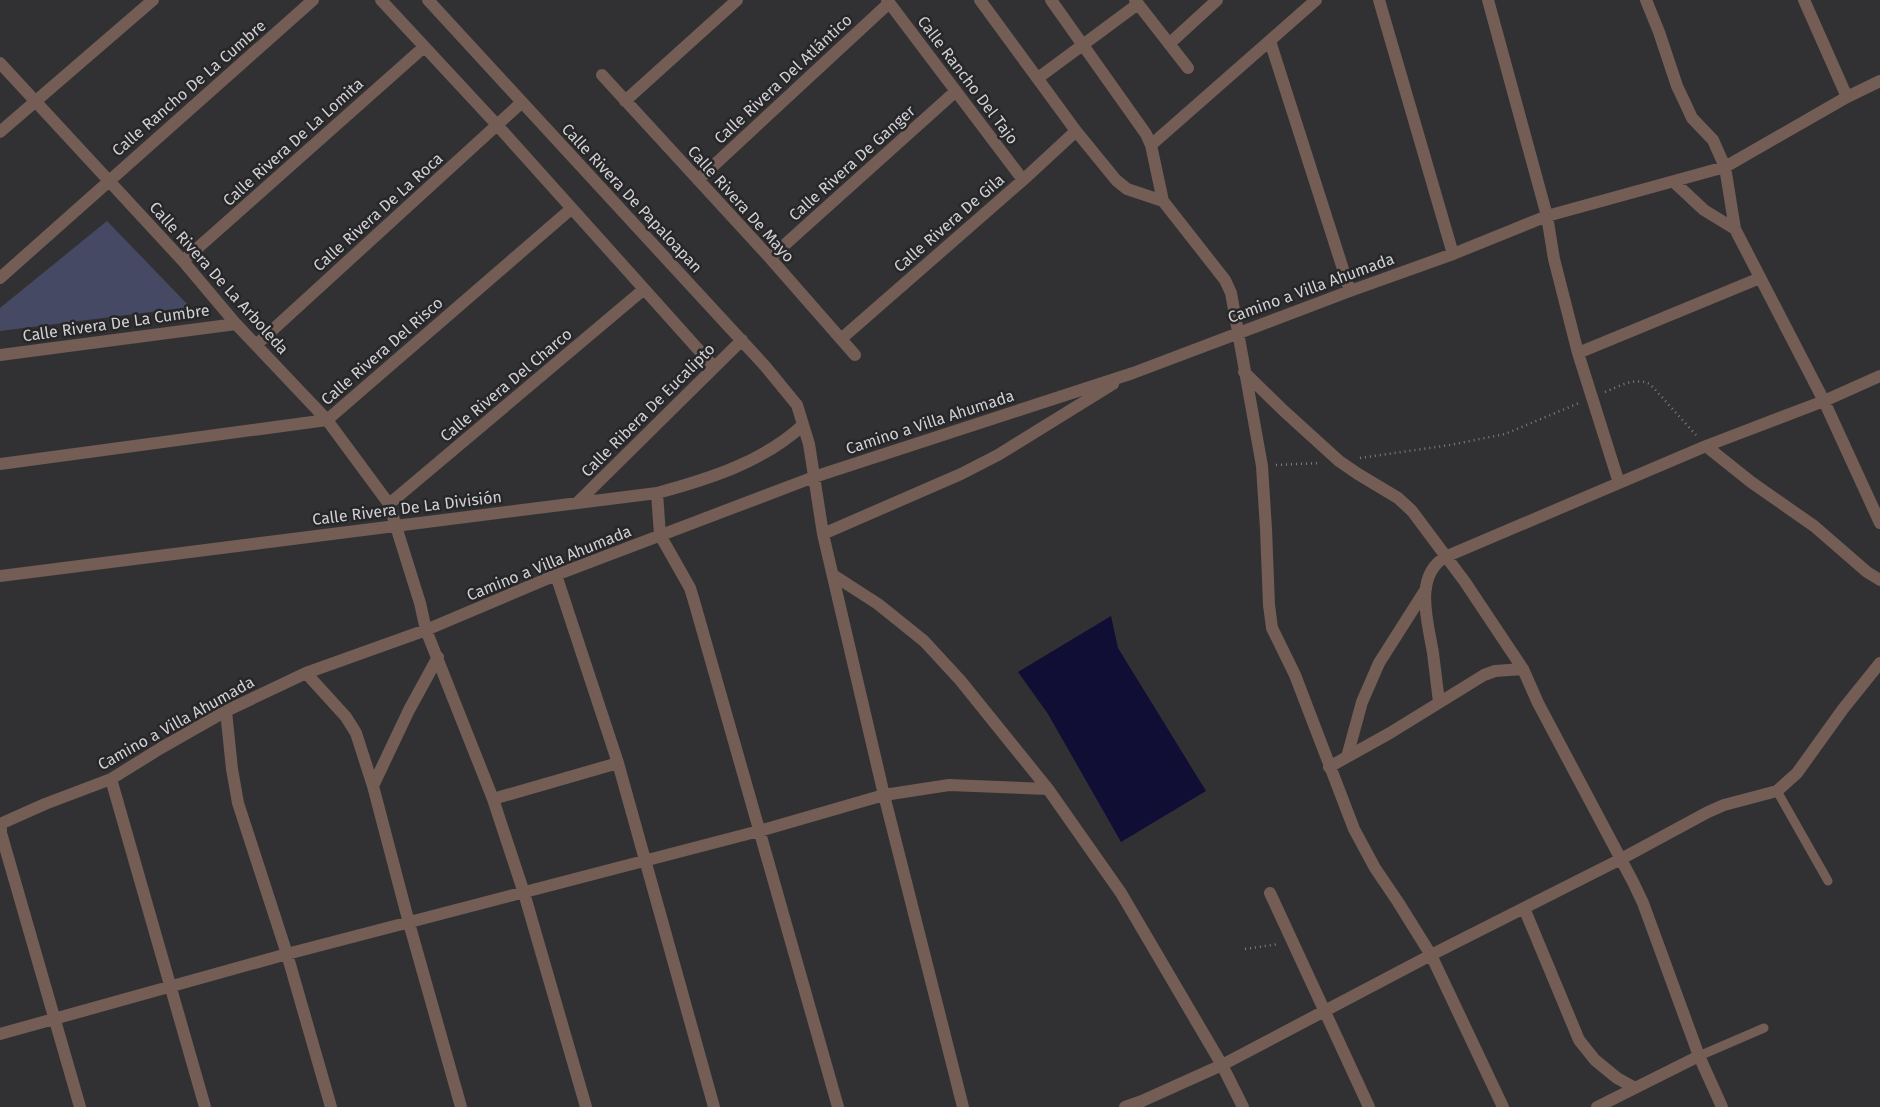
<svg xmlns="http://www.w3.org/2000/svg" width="1880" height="1107" font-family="'Fira Sans',sans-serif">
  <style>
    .green { fill: #464964 }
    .water { fill: #100e34 }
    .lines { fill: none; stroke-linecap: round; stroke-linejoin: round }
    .path { stroke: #7e7e81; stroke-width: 2.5; stroke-dasharray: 1 4; stroke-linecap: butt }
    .lane { stroke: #735d54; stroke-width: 9 }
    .street { stroke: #735d54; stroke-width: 12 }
    .labels { text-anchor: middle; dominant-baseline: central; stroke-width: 5; stroke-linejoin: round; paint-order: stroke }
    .street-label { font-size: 16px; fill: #d1d1d3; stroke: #27272a }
  </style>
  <rect width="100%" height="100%" fill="#313134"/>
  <path class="green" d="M107,221L190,307L0,331V308Z"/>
  <path class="water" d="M1111,616L1118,648L1206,791L1121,842L1048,714L1018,672Z"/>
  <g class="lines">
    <path class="path" d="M1605,392C1620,386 1634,377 1650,384L1696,435
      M1360,458L1450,445L1505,434L1579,403
      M1276,465L1320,463
      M1245,949L1279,944"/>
    <path class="lane" d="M1777,791L1828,881
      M1699,1056L1764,1028"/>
    <path class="street" d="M381,0L498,126L714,367
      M428,0L765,366L797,405L809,444L823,534L884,795L963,1107
      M887,0L1023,180
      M980,0L1076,131L1116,180L1127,189L1163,201L1225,280L1231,293L1262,466L1266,529L1269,605L1272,628L1295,675L1354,829L1375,868L1398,902L1431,955L1503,1107
      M1051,0L1146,134L1151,145L1163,201
      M1135,0L1188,68
      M1379,0L1453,254
      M1488,0L1547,216L1554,259L1578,353L1619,483
      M1646,0L1659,32L1677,86L1686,105L1692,118L1713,140L1725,167L1735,229L1824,401L1880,523
      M1804,0L1847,97
      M1270,41L1350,291
      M1169,44L1217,0
      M0,63L183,261L236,324L327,420L389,504L420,603L426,630L493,799L524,893L586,1107
      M602,75L770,258L855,355
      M1038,78L1138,4
      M625,101L737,0
      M0,132L153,0
      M1151,145L1316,0
      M698,180L889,3
      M1674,182L1704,210L1735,229
      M770,258L956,91
      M183,261L424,47
      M0,278L313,0
      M841,339L1023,180L1076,131
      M256,345L521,103
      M1578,353L1760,278
      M0,355L236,324
      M1244,372L1284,411L1339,461L1358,474L1398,498L1412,511L1465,582L1523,669L1538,703L1633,882L1643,903L1699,1056L1722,1107
      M1706,446L1751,482L1814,526L1867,572L1880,580
      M0,464L327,420L571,209
      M657,493L660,535L690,588L694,601L838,1107
      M577,503L742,340
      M389,504L643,290
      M823,534L961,474L998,455L1113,384
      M556,575L618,763L714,1107
      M833,575L878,604L924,641L960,680L1048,789L1121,893L1222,1065L1243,1107
      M0,576L657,493C709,479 763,462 803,425
      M306,673L346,717L356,733L373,786L409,923L461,1107
      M1439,702C1437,686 1435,669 1433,653C1428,622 1413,577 1445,557L1706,446L1824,401L1880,376
      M226,711L232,769L238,803L287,954L331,1107
      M1347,757L1362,702L1379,663L1426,589
      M1329,767L1390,733L1484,675L1495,671L1523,669
      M111,779L205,1107
      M373,786L409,710L438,657
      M493,799L618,763
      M0,824L45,804L111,779L161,748L226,711L306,673L426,630L556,575L814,477L1133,373L1350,291L1453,254L1547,216L1725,167L1847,97L1880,81
      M1,824V833L80,1107
      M1270,893L1369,1107
      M1524,908L1579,1040L1595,1060L1617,1078L1635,1088
      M0,1034L287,954L759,831L884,795L949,785L1048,789
      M1125,1107L1142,1101L1222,1065L1431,955L1621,859L1708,812L1724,805L1777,791L1797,773L1843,709L1880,663
      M1597,1107L1699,1056"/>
  </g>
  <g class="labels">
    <g class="street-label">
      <text transform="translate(783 79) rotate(-43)">Calle Rivera Del Atlántico</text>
      <text transform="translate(968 80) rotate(53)">Calle Rancho Del Tajo</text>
      <text transform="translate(189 88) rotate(-41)">Calle Rancho De La Cumbre</text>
      <text transform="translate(293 142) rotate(-42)">Calle Rivera De La Lomita</text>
      <text transform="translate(852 163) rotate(-42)">Calle Rivera De Ganger</text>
      <text transform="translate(632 198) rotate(47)">Calle Rivera De Papaloapan</text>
      <text transform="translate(741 204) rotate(48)">Calle Rivera De Mayo</text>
      <text transform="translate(378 212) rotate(-42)">Calle Rivera De La Roca</text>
      <text transform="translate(949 223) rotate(-41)">Calle Rivera De Gila</text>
      <text transform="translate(219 278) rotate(48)">Calle Rivera De La Arboleda</text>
      <text transform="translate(1311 288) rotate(-20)">Camino a Villa Ahumada</text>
      <text transform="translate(116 323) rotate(-8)">Calle Rivera De La Cumbre</text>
      <text transform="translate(382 351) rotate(-41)">Calle Rivera Del Risco</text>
      <text transform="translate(506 385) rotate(-40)">Calle Rivera Del Charco</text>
      <text transform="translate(648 410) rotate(-45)">Calle Ribera De Eucalipto</text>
      <text transform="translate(930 422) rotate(-18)">Camino a Villa Ahumada</text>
      <text transform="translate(407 508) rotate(-7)">Calle Rivera De La División</text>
      <text transform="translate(549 563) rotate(-22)">Camino a Villa Ahumada</text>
      <text transform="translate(176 723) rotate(-29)">Camino a Villa Ahumada</text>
    </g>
  </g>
</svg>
